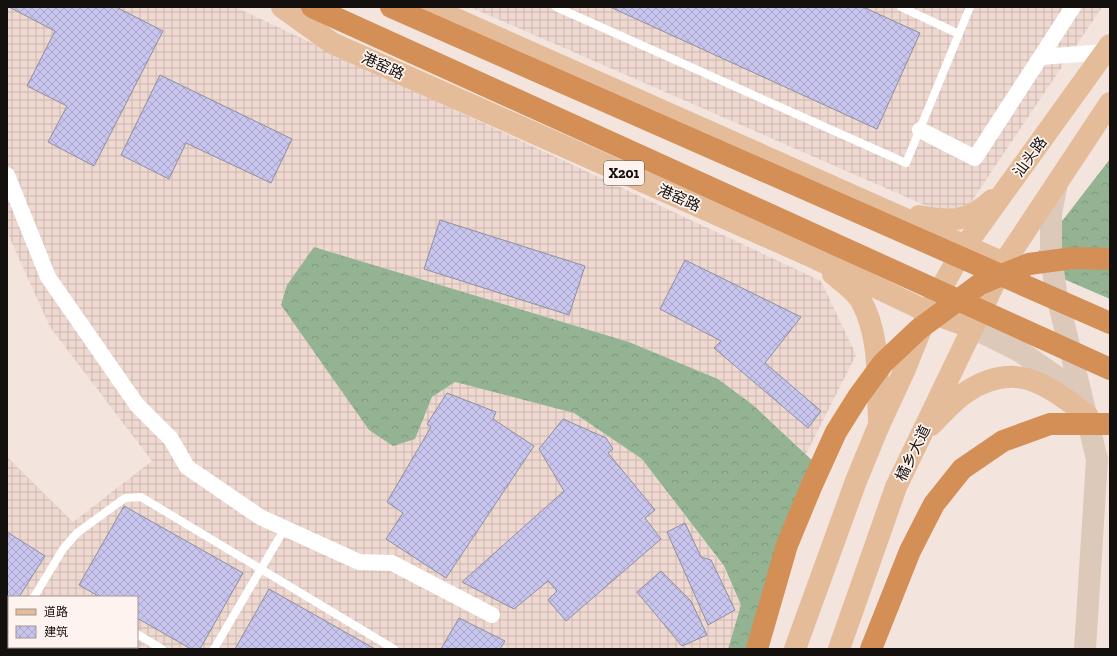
<svg xmlns="http://www.w3.org/2000/svg" width="1117" height="656" font-family="'Zilla Slab','Noto Sans SC',serif">
  <style>
    .industrial { fill: url(#industrial-grid); fill-rule: evenodd }
    .forest { fill: url(#forest-crowns) }
    .building { fill: url(#building-cross-hatch); stroke: #908f9b }
    .lines { fill: none; stroke-linecap: round; stroke-linejoin: round }
    .lane { stroke: #fff; stroke-width: 8 }
    .street { stroke: #fff; stroke-width: 16 }
    .secondary { stroke: #ddc9b9; stroke-width: 22 }
    .primary { stroke: #e5bc9a; stroke-width: 22 }
    .highway { stroke: #d38f56; stroke-width: 22 }
    .labels { text-anchor: middle; dominant-baseline: central; stroke-width: 3.5; stroke-linejoin: round; paint-order: stroke }
    .shield { fill: #fef3ee; stroke: #5a5451; stroke-width: 1 }
    .shield-label { font-size: 14px; font-weight: bold; fill: #14100e }
    .street-label { font-size: 15px; fill: #14100e; stroke: #fef3ee }
  </style>
  <defs>
    <pattern id="industrial-grid" width="8" height="8" patternUnits="userSpaceOnUse"><rect width="8" height="8" fill="#eed8cf"/><path d="M0 4h8M4 0v8" fill="none" stroke="#cbb8b1"/></pattern>
    <pattern id="forest-crowns" width="20" height="18" patternUnits="userSpaceOnUse"><rect width="20" height="18" fill="#94b392"/><path d="M2 6a3 3 0 1 1 6 0M12 15a3 3 0 1 1 6 0" fill="none" stroke="#7f997d"/></pattern>
    <pattern id="building-cross-hatch" width="8" height="8" patternUnits="userSpaceOnUse"><rect width="8" height="8" fill="#c7c4ee"/><path d="M0 0l8 8M0 8l8-8" fill="none" stroke="#aaa7cb"/></pattern>
  </defs>
  <rect width="100%" height="100%" fill="#f3e5de"/>
  <path class="industrial" d="M7,7H235L821,281L856,355L806,454L753,405L718,379L629,342L314,247L415,439L432,397L455,382L574,413L642,459L723,566L741,605L728,649H7V457L73,522L152,461L50,327L7,232ZM9,597H137V647H9Z
    M470,7H1102L959,220Z"/>
  <path class="forest" d="M1110,159V299L1029,264Z
    M314,247L629,342L718,379L753,405L815,463L751,649H728L741,605L724,566L642,459L574,413L455,382L432,397L415,439L393,446L369,430L281,305L287,285Z"/>
  <path class="building" d="M9,7H116L163,31L94,166L48,142L67,106L27,86L55,31Z
    M610,7H863L920,33L877,129Z
    M160,75L292,139L271,183L186,143L169,179L121,155Z
    M440,220L585,266L569,315L424,269Z
    M685,260L801,317L765,363L821,411L808,428L714,348L721,341L660,309Z
    M447,393L496,412L493,419L534,446L446,578L386,539L403,513L387,502L431,427L427,424Z
    M563,419L606,438L613,449L608,453L655,510L645,518L661,539L566,621L548,600L557,591L548,581L514,609L462,582L564,491L539,449Z
    M124,506L243,573L200,649H191L137,618V597H100L79,585Z
    M685,523L701,557L711,560L735,610L708,625L667,532Z
    M7,532L45,556L19,597H9V614L7,617Z
    M661,571L691,601L707,635L682,646L637,592Z
    M269,589L375,649H235Z
    M459,618L505,641L500,649H441Z
    M44,647H127L130,649H43Z"/>
  <g class="lines">
    <path class="lane" d="M556,7L906,163L970,7
      M901,7L959,34
      M34,597L63,549L77,533L125,498L141,497L394,649
      M137,634L162,649
      M7,641L9,638
      M214,649L285,528"/>
    <path class="street" d="M1041,57L1106,52
      M920,130L975,158L1073,7
      M7,175L48,277L137,405L171,439L187,467L260,517L359,562L392,563L492,615"/>
    <path class="secondary" d="M1057,183L1051,213V255L1056,292L1097,459L1085,649
      M973,328L1021,352L1057,377L1081,408"/>
    <path class="primary" d="M282,7L332,43L817,259L928,312L973,328
      M429,7L1004,263
      M919,216C950,222 967,223 992,200
      M833,274C841,281 854,290 860,299C881,335 877,380 879,421
      M931,425C942,414 953,401 965,393C1015,359 1046,384 1087,415
      M795,649L856,481L879,425L905,369L928,312L965,246L1110,45
      M839,649L896,487L1004,263L1110,103"/>
    <path class="highway" d="M312,7L1110,369
      M391,7L1110,323
      M757,649L787,545L811,487L836,432L858,397L883,363L919,329L980,284L1029,264L1073,258L1110,259
      M871,649L910,551L934,504L962,469L1003,441L1050,424H1110"/>
  </g>
  <g class="labels">
    <rect class="shield" x="604" y="161" width="40" height="24" rx="3"/>
    <g class="shield-label">
      <text x="624" y="173">X201</text>
    </g>
    <g class="street-label">
      <text transform="translate(383 66) rotate(24)">港窑路</text>
      <text transform="translate(1030 157) rotate(-54)">汕头路</text>
      <text transform="translate(679 198) rotate(24)">港窑路</text>
      <text transform="translate(913 453) rotate(-64)">橘乡大道</text>
    </g>
  </g>
  <rect width="1117" height="656" fill="none" stroke="#14100e" stroke-width="16"/>
  <rect x="8" y="596" width="130" height="52" fill="#fef3ee" stroke="#a09894"/>
  <rect x="16" y="609" width="20" height="6" fill="#e5bc9a" stroke="#a09894"/>
  <text x="44" y="616" font-size="12" fill="#14100e">道路</text>
  <rect x="16" y="626" width="20" height="12" fill="url(#building-cross-hatch)" stroke="#a09894"/>
  <text x="44" y="636" font-size="12" fill="#14100e">建筑</text>
</svg>
